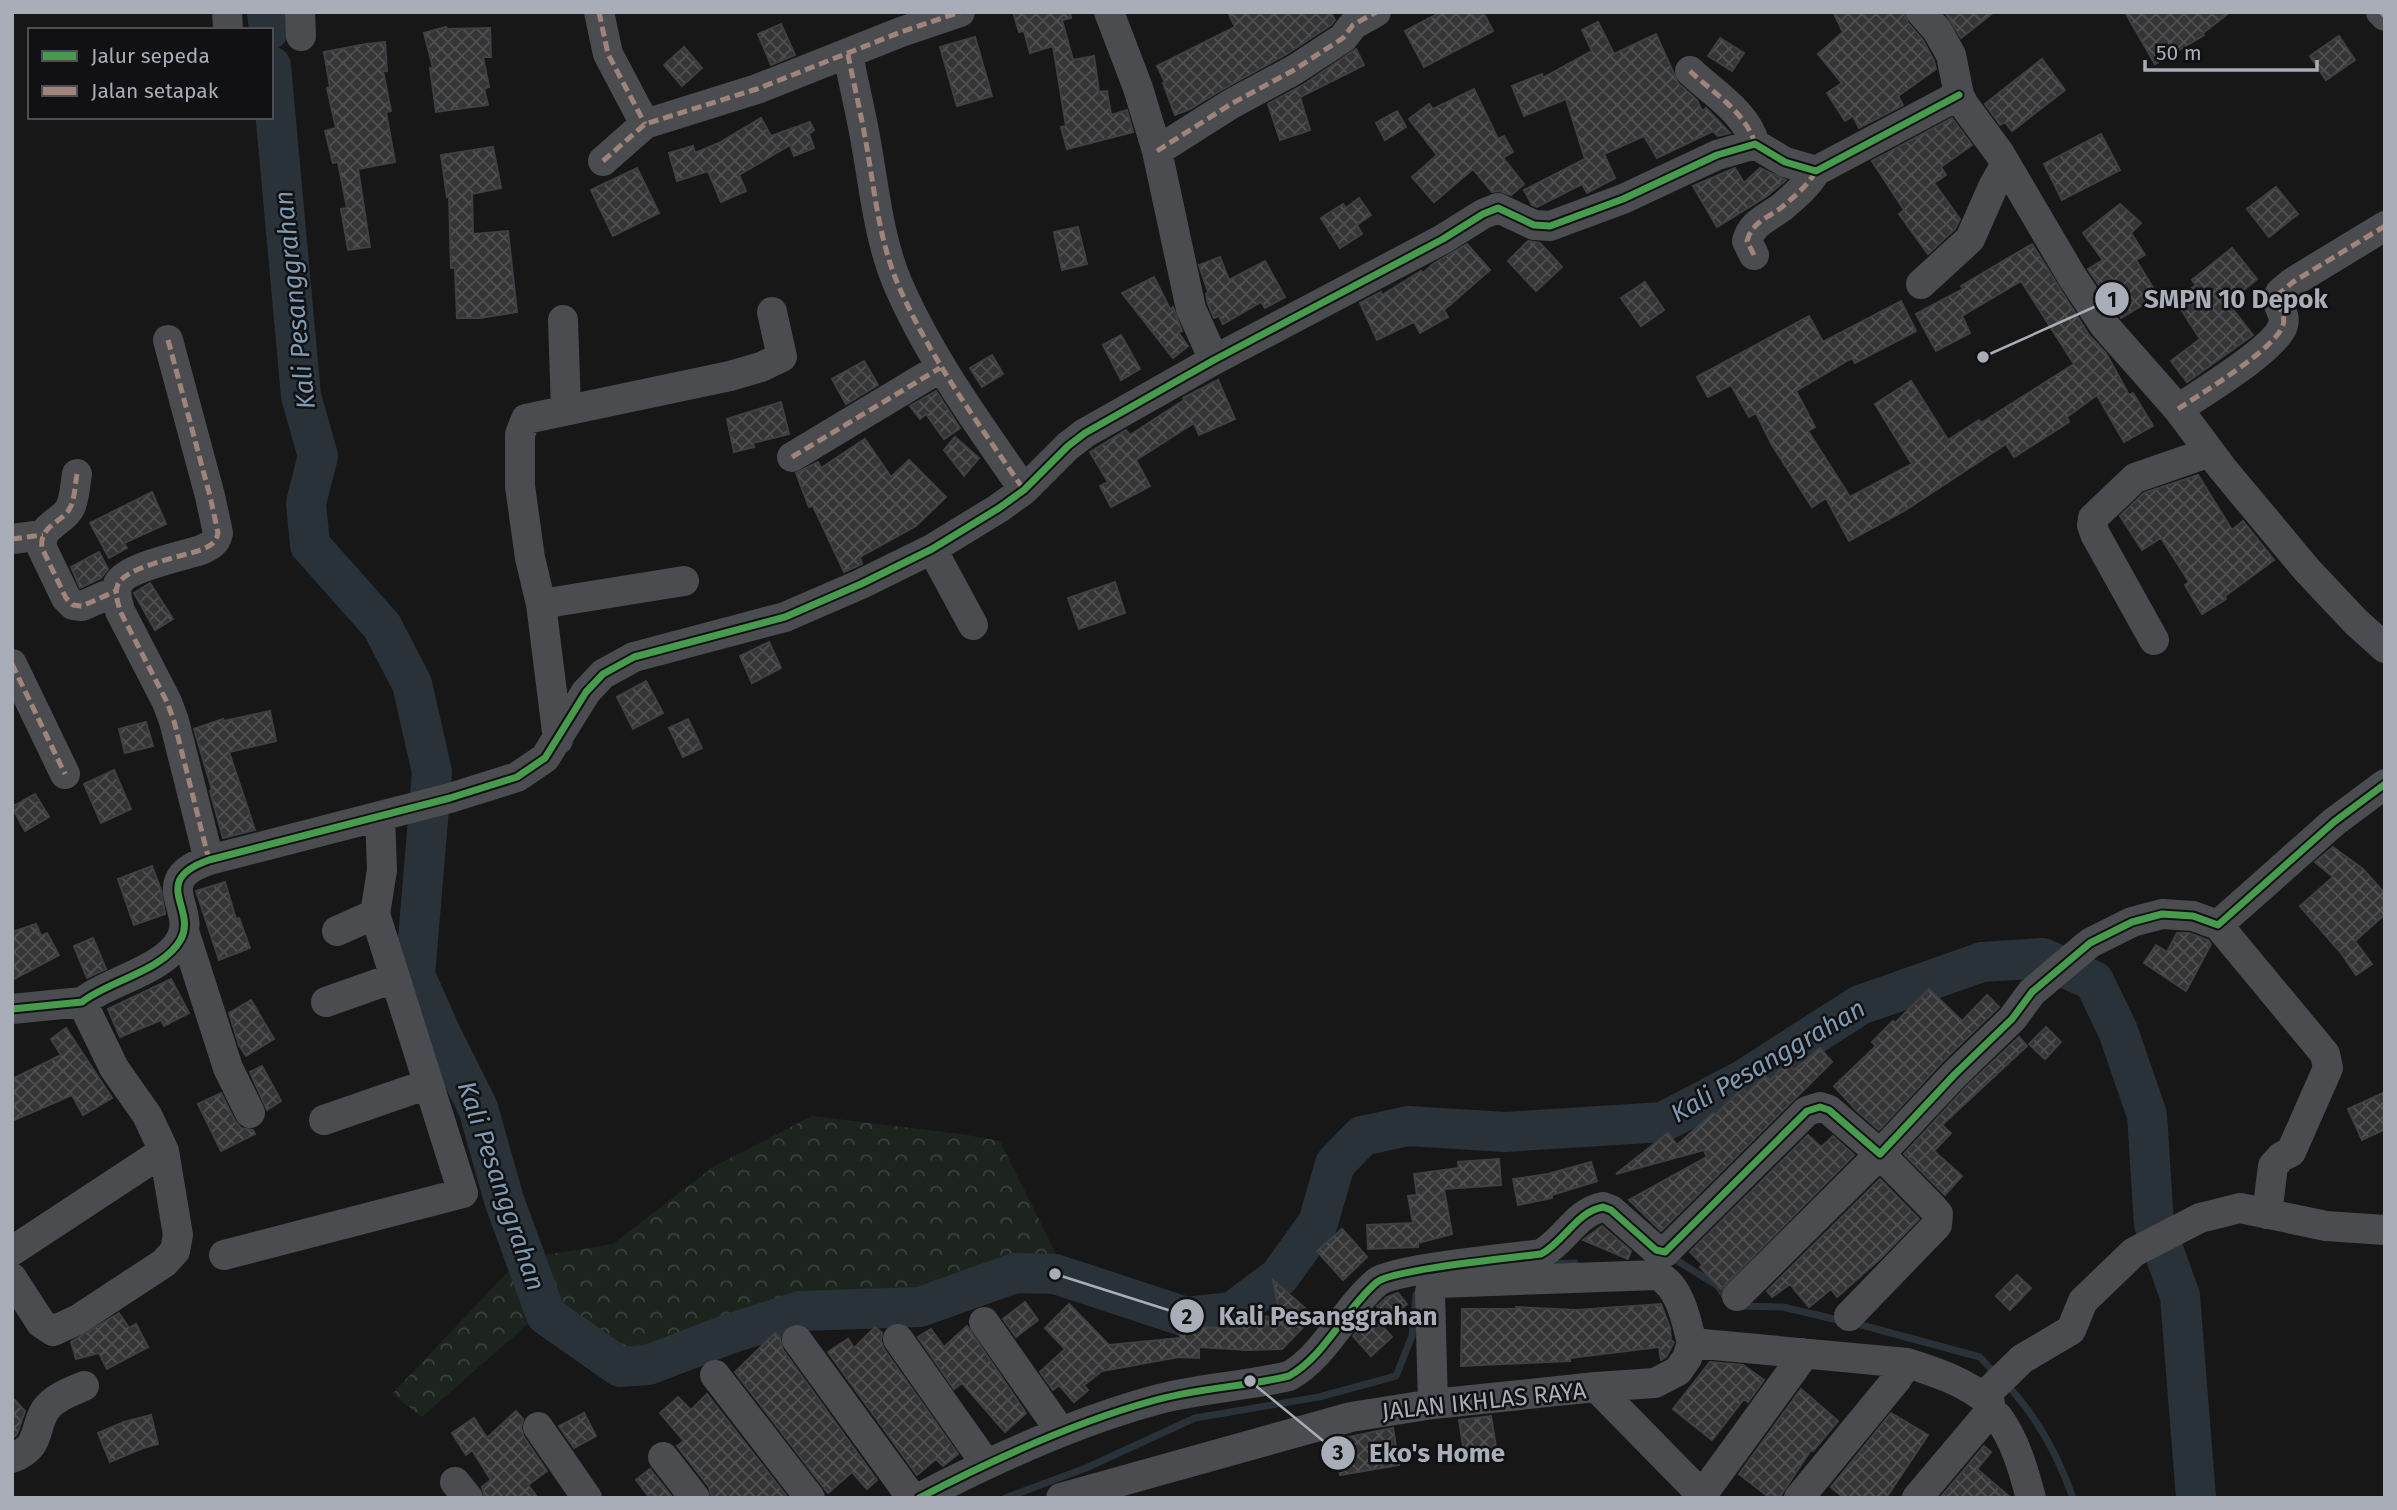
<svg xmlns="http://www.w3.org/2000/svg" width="2397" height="1510" font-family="'Fira Sans',sans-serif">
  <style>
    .forest { fill: url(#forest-crowns) }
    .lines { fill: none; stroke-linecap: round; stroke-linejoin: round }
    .stream { stroke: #2a3239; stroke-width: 7 }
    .river { stroke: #2a3239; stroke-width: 40 }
    .building { fill: url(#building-cross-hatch); stroke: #3f4043; stroke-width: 2 }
    .minor { stroke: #4b4c50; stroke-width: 30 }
    .quiet { stroke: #a18479; stroke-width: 5; stroke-dasharray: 10 5; stroke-linecap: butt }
    .cycleway-casing { stroke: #111113; stroke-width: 11 }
    .cycleway { stroke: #469c4c; stroke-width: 7 }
    .labels { text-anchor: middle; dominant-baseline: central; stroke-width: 5; stroke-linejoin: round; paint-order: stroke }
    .street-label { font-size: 24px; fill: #a8adb8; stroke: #111113 }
    .water-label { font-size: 26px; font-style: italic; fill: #7f9bb3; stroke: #111113 }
    .leader { fill: none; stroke: #a8adb8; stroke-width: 2.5 }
    .callout-dot { fill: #a8adb8; stroke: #111113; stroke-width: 2.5 }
    .mark-label { font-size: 21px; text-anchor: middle; font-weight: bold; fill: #111 }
    .callout-label { font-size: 26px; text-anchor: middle; font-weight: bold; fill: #a8adb8; stroke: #111113; stroke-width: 5; stroke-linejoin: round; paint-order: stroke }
  </style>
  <defs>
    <pattern id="forest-crowns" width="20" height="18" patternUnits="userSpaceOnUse" patternTransform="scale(1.75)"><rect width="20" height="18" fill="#1d241e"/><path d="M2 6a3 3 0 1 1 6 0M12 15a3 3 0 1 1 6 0" fill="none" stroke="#3b413d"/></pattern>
    <pattern id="building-cross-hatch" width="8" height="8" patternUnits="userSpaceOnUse" patternTransform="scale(1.75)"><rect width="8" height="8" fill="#353536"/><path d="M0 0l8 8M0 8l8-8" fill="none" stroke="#4f5051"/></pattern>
  </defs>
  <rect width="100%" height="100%" fill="#171717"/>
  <path class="forest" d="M812,1116L961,1134L1000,1141L1068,1278L1011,1265L934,1308L864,1315L772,1318L661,1358L589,1360L538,1315L422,1417L392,1394L520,1259L613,1244L713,1167Z"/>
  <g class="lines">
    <path class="stream" d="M1670,1261L1676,1260L1718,1286L1728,1301
      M1545,1264L1575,1263
      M1740,1306L1783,1307L1842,1321
      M1854,1323L1980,1357L1997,1376
      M2006,1384C2037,1416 2058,1456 2073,1498
      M1005,1498L1086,1468L1195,1418L1319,1397L1396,1376L1412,1336L1416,1295"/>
    <path class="river" d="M267,12L269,30
      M271,66L301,396L318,456L306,503L310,545L382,626L412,684L432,772L415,975L442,1036L478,1108L504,1200L546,1315L620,1367L648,1365L729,1334L800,1311L920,1307L1015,1273L1055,1274L1186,1317L1232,1312L1279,1277L1318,1223L1335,1164L1362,1136L1408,1126L1505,1132L1663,1122L1743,1080L1860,1005L1982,962L2043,958L2094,981L2118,1031L2147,1115L2154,1224L2180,1296L2196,1498"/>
  </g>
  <path class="building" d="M1013,12H1070L1071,18L1062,20L1073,60L1094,56L1099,92L1107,91L1111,115L1127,110L1133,132L1067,149L1061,127L1066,126L1053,46L1030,53L1024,31L1019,32Z
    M1228,12H1331L1335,20L1331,25L1285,55L1223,89L1190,109L1175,115L1163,83L1165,82L1157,66L1235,27Z
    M1441,12H1483L1493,31L1424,67L1405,31Z
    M1833,12H1904L1908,23L1923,40L1934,61L1936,69L1898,96L1903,105L1859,128L1853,116L1845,121L1827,93L1842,83L1818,54L1843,32Z
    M1949,12H1994L1961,38L1946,14Z
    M2125,12H2230L2203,33L2204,35L2155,64Z
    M1598,22L1614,54L1656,34L1678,83L1697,100L1702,111L1706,108L1730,133L1718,136L1713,131L1657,158L1644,136L1604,154L1615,178L1587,193L1582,184L1537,207L1532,205L1524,190L1585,159L1566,99L1524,116L1512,86L1542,74L1543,78L1592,51L1582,30Z
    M781,24L795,55L771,65L758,34Z
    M446,27L447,29L490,28L491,57H483L489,87L484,89L488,105L436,112L430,68H433L424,33Z
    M2339,36L2355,60L2326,80L2310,56Z
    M975,37L992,96L957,106L940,47Z
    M1720,38L1744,53L1732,71L1708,56Z
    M385,42L387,71H383L391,111L386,112L395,162L358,169L370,247L348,250L341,209L347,208L338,162L333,163L325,131L336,128L327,88L330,87L324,52L366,44Z
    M684,47L702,68L682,86L664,65Z
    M1356,49L1364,65L1300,97L1310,130L1280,140L1268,104L1303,85Z
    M2042,59L2065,90L2012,131L2005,122L2000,125L1985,104Z
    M1474,89L1498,139L1504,136L1513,152L1503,158L1524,184L1511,195L1499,191L1492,192L1473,169L1434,202L1412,177L1437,155L1409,119L1429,104L1433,109Z
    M1397,111L1406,127L1385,140L1376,123Z
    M761,118L771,136L810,122L814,130L809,134L814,148L794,156L790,145L739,175L746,191L721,202L708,171L677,181L669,153L693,146L695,153L719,143Z
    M1952,118L1972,145L1941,167L1946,175L1934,183L1960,219L1955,229L1928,254L1899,214L1904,210L1872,161Z
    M2101,134L2120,170L2062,200L2044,164Z
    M493,147L501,188L472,194L473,234L508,231L517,312L480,318H457L455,268H451L449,197H447L441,155Z
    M637,168L659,213L613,236L591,190Z
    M1735,168L1744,183L1760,168L1786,180L1767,196L1717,227L1693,186Z
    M2276,187L2298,214L2269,237L2247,209Z
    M1359,198L1371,215L1357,225L1362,234L1340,248L1321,218L1343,204L1346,208Z
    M2120,204L2141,223L2131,233L2145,255L2136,260L2158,296L2121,318L2088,269L2103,260L2083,233Z
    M1078,227L1087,264L1062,270L1054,232Z
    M1528,241L1540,243L1562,267L1536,291L1508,261Z
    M1467,244L1490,270L1444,310L1448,317L1420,333L1414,322L1377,340L1360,303L1381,292L1382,295L1421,271L1423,273L1433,264Z
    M2032,244L2089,335L2106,353L2129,395L2133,393L2153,426L2124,442L2097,395L2067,417L2069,422L2014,457L2006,444L1904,511L1849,541L1826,498L1812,507L1772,445L1756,413L1749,417L1731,385L1708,397L1697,377L1809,316L1823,342L1901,301L1916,331L1855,363L1852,358L1796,391L1815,427L1808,431L1850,497L1912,464L1875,404L1911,381L1948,440L1979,420L1981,423L2074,364L2021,281L1962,316L1970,333L1936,351L1916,314L1963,289L1961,286Z
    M2232,248L2257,279L2228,303L2253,335L2187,382L2171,361L2200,339L2175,300L2196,285L2192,280Z
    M1220,257L1229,280L1265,261L1285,297L1265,308L1261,302L1223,324L1219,316L1214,318L1208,304L1206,294L1208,292L1199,265Z
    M1154,277L1170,309L1173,307L1182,331L1178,332L1188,346L1173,358L1122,293Z
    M1645,282L1664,310L1641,326L1621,298Z
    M1121,335L1140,369L1121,380L1103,345Z
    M992,355L1003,374L982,387L970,368Z
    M864,361L878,385L846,404L832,379Z
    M1218,380L1235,419L1199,435L1194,423L1136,460L1150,486L1111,507L1100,486L1108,482L1090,452L1126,430L1130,435L1184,400L1183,398Z
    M936,391L960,428L944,439L926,414L920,419L910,406Z
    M781,402L789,434L753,443L754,447L734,452L727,419Z
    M955,437L979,458L964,476L944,450Z
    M865,439L891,477L909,460L946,497L916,526L860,557L862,564L844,572L813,506L809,507L796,473L818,462L821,468Z
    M2198,475L2232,530L2243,521L2274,560L2225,596L2226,599L2202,614L2185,585L2189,582L2161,538L2142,550L2120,516L2144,493Z
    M152,492L166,524L124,543L127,548L109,558L90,523Z
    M99,552L108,569L101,578L80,588L71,567Z
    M1115,582L1125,613L1079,629L1068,598Z
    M150,583L173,619L155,630L134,593Z
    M769,642L781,668L752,683L740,656Z
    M646,681L663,713L633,729L617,697Z
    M270,711L276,741L229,752L255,830L223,838L210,791L212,790L194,729L223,719L224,721Z
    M688,719L702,748L683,757L669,728Z
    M146,722L153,746L125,753L119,729Z
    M114,770L131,809L101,823L84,784Z
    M35,794L49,817L25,831L12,807Z
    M2333,847L2363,869L2385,894V914L2355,941L2372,964L2356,975L2341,953L2300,906L2333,877L2315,862Z
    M152,866L161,890L165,914L134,925L118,879Z
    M225,882L236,919L239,918L250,948L219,960L196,891Z
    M36,924L41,936L47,933L59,955L12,980V932Z
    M2177,933H2189L2208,940L2211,944L2186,991L2144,963L2156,945L2167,952Z
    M93,938L106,969L87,978L74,946Z
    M171,979L189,1013L164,1026L161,1020L120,1037L108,1009Z
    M1929,989L1962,1021L1987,995L1999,1007L1943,1061L1879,1130L1856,1110L1834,1086L1876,1046L1872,1042L1893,1021L1895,1023Z
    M251,1000L274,1039L246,1056L239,1045L229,1013Z
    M2046,1027L2061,1042L2045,1059L2029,1044Z
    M66,1028L112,1098L83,1115L72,1095L12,1121V1079L61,1055L51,1039Z
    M2019,1037L2027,1046L1942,1125L1951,1133L1934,1151L1962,1176L1945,1195L1904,1154L1967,1086Z
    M1820,1048L1832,1062L1661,1231L1629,1200L1707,1157L1704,1150L1616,1174L1668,1133L1677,1145L1713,1113L1715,1115L1743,1088L1747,1093L1765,1076L1770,1080L1787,1063L1794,1070Z
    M262,1066L281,1101L267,1110L250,1072Z
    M2385,1092V1129L2362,1140L2348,1109Z
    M221,1093L235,1121L241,1128L253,1130L255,1134L221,1151L198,1104Z
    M1808,1135L1821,1147L1833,1136L1854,1155L1721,1289L1700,1267L1703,1265L1690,1252Z
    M1499,1159L1501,1185L1444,1189L1452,1234L1418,1243V1247L1368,1249L1367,1225L1413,1223L1408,1196L1417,1195L1414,1174L1459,1168L1458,1162Z
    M1591,1162L1597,1181L1552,1195V1198L1518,1205L1513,1179L1548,1174Z
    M1880,1179L1919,1219L1880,1259L1837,1297L1831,1289L1809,1307L1790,1284L1772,1297L1767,1291Z
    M1602,1226L1631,1251L1628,1259L1583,1240Z
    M1342,1229L1367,1257L1343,1280L1317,1251Z
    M2017,1275L2031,1288L2010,1310L1996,1296Z
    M1273,1280L1314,1316L1282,1349L1247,1350L1199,1347V1358L1179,1357L1102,1371L1084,1385L1088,1390L1074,1402L1059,1385L1053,1390L1040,1372L1065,1349L1045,1328L1069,1304L1109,1345L1180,1338V1326L1241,1329V1317L1280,1316Z
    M1398,1293L1407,1304L1388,1320L1377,1306L1387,1297Z
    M1025,1302L1038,1320L1016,1337L1003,1319Z
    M1661,1304L1670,1328L1671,1340L1674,1342L1666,1357L1661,1360L1659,1347L1570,1358V1361L1461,1366L1462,1309H1516V1307L1576,1310Z
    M119,1313L129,1328L136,1324L148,1347L107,1369L99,1353L76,1359L71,1342Z
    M1371,1314L1392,1337L1371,1356L1353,1336Z
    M967,1326L1026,1413L1005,1432L962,1383L954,1389L918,1337L931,1329L944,1347Z
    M875,1327L882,1333L881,1341L884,1349L958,1454L943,1466L936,1459L917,1475L828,1352L848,1339L854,1348Z
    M775,1333L780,1338L783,1350L877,1480L867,1489L852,1472L828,1493L735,1372Z
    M1710,1362L1743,1365L1764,1380L1748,1402L1744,1399L1712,1440L1673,1409Z
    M1801,1389L1838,1421L1813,1451L1811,1450L1779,1498H1770L1739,1474Z
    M707,1394L788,1498H712L709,1487L677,1446L684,1441L660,1413L678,1397L691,1410Z
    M12,1397L25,1411L17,1434L12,1439Z
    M516,1411L523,1419L521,1428L524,1437L547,1471L528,1485L538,1498H485L482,1487L491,1480L472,1450L466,1455L452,1433L474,1418L487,1438Z
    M584,1413L596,1436L574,1448L559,1426Z
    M1891,1413L1928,1435L1886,1498H1844L1831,1487Z
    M151,1415L158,1444L143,1448L110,1462L98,1433L124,1422Z
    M1491,1416L1496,1447L1464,1452L1459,1420Z
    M1393,1428L1399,1465L1340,1475L1334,1440Z
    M1984,1446L1991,1452L1977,1469L2011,1498H1940Z
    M650,1469L673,1498H650L636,1480Z"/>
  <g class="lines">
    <path class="minor" d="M227,12L228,30
      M300,12L301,36
      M599,12L608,54L645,124
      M1109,12L1138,88L1157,151L1191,309L1214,360
      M1921,12L1937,30L1951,55L1959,95L1964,105L2000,154L2071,275L2104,325L2178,409L2222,468L2307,570L2356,622L2385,648
      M2381,12L2385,16
      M848,54C853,81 860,109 865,137C874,185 878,236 897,282C929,357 978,423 1024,490
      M1690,71C1713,93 1746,112 1755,144
      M1157,151L1231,104L1294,70L1343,38L1353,25L1376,12
      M603,161L645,124L757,89L901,32L960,12
      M1754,255L1747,241C1752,222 1768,218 1782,207C1794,197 1808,185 1816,171
      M1921,284L1970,239L1993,187L2006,164
      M563,320L566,409
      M168,340L210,496L218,533C216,543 210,546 201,550C183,556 126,567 118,584C114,593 118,602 120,611L167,702L174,721L209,860
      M2178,409C2200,394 2276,349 2283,325C2286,316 2279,308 2277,299L2280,293L2293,282L2385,226
      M792,457L940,368
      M77,474C75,484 75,498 70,508C62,523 39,525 42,548L66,598L73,605L82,606L116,591
      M12,539L43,535
      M932,549L973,625
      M541,604L684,581
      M2154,640L2095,534L2092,525L2093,518L2135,478L2210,452
      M12,664L65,774
      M558,740L541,604L530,558L520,486V434L526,419L730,376L761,367L782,357L772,312
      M2218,925L2325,1054L2328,1068L2291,1152L2281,1157L2273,1166L2267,1214
      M184,931L228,1068L250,1113
      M337,931L375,914
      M326,1002L394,978
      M12,1009L82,1002C108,981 164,971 181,939C197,908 149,881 209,860L450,798L517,777L545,758L586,692L603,674L634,657L785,617L861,584L932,549L999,508L1024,490L1068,446L1085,433L1214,360L1443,239L1483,214L1498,208L1534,225L1550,226L1623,199L1717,155L1755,144L1785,162L1816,171L1959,95
      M324,1120L428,1084
      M12,1251L164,1151
      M224,1255L463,1193L375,914L382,870L380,816
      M12,1278L41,1323L53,1331L77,1320L164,1263L175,1251L178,1235L164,1151L147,1115L114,1068L82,1002
      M1737,1296L1880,1154L1933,1208L1938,1214L1937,1225L1849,1316
      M984,1322L1061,1432
      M898,1339L986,1464
      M797,1340L912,1498
      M1692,1343L1907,1363C1935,1372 1967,1382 1990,1403
      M715,1375L810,1498
      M1596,1387L1705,1498
      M1983,1397L2022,1359L2071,1330L2083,1301L2134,1252L2200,1218L2240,1208L2326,1226L2385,1230
      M1433,1404L1430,1292L1438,1283L1657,1275C1680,1286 1686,1319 1692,1343
      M538,1427L587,1498
      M663,1457L695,1498
      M12,1458C42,1447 33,1428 46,1409C55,1397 70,1392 84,1386
      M455,1482L468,1498
      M1702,1495L1798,1363L1802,1353
      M919,1498C992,1460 1072,1423 1152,1401C1196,1388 1244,1387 1289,1376C1326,1355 1344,1310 1377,1282C1394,1269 1512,1258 1541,1254C1565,1241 1576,1212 1603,1207L1611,1210L1656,1250L1665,1252L1807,1111L1820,1107L1829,1110L1880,1154L1955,1074L2012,1019L2032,992L2090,943L2132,922L2162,914L2193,916L2218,925L2334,822L2385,784
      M1061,1498L1351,1417L1433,1404L1596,1387L1655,1383L1678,1371L1687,1358L1692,1343
      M1799,1498L1896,1380L1907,1363
      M1917,1498L1987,1415L1998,1417C2016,1442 2023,1469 2031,1498"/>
    <path class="quiet" d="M599,12L608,54L645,124
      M2381,12L2385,16
      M848,54C853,81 860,109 865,137C874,185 878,236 897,282C929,357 978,423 1024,490
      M1690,71C1713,93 1746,112 1755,144
      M1157,151L1231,104L1294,70L1343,38L1353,25L1376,12
      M603,161L645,124L757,89L901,32L960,12
      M1754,255L1747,241C1752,222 1768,218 1782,207C1794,197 1808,185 1816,171
      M168,340L210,496L218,533C216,543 210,546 201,550C183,556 126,567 118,584C114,593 118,602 120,611L167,702L174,721L209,860
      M2178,409C2200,394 2276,349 2283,325C2286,316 2279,308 2277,299L2280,293L2293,282L2385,226
      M792,457L940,368
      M77,474C75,484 75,498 70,508C62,523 39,525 42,548L66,598L73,605L82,606L116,591
      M12,539L43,535
      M12,664L65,774"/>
    <defs>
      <path id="cycleway" d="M12,1009L82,1002C108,981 164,971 181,939C197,908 149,881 209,860L450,798L517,777L545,758L586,692L603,674L634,657L785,617L861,584L932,549L999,508L1024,490L1068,446L1085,433L1214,360L1443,239L1483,214L1498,208L1534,225L1550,226L1623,199L1717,155L1755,144L1785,162L1816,171L1959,95
        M919,1498C992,1460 1072,1423 1152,1401C1196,1388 1244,1387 1289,1376C1326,1355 1344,1310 1377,1282C1394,1269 1512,1258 1541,1254C1565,1241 1576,1212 1603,1207L1611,1210L1656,1250L1665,1252L1807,1111L1820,1107L1829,1110L1880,1154L1955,1074L2012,1019L2032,992L2090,943L2132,922L2162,914L2193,916L2218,925L2334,822L2385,784"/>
    </defs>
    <use href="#cycleway" class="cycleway-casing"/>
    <use href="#cycleway" class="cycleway"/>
  </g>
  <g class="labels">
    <g class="street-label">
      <text transform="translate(1484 1401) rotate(-6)">JALAN IKHLAS RAYA</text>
    </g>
    <g class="water-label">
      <text transform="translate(295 300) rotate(-96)">Kali Pesanggrahan</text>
      <text transform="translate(1768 1061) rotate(-30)">Kali Pesanggrahan</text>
      <text transform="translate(501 1186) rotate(71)">Kali Pesanggrahan</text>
    </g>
  </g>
  <path class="leader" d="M1983 357L2112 299M1055 1274L1187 1316M1250 1381L1338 1453"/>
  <g class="callout-dot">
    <circle cx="1983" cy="357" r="7"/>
    <circle cx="1055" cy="1274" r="7"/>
    <circle cx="1250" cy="1381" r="7"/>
    <circle cx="2112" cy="299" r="18"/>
    <circle cx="1187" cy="1316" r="18"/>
    <circle cx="1338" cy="1453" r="18"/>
  </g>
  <g class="mark-label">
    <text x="2112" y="307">1</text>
    <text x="1187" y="1324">2</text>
    <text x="1338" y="1460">3</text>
  </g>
  <g class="callout-label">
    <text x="2236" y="308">SMPN 10 Depok</text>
    <text x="1328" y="1325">Kali Pesanggrahan</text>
    <text x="1437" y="1462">Eko's Home</text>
  </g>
  <rect width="2397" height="1510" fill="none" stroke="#a8adb8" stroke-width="28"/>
  <rect x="28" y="28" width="245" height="91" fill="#111113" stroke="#4d4f55" stroke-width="2"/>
  <rect x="42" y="51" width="35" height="10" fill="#469c4c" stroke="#4d4f55" stroke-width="2"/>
  <text x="91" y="63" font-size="21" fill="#a8adb8">Jalur sepeda</text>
  <rect x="42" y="86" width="35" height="10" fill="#a18479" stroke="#4d4f55" stroke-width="2"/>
  <text x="91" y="98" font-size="21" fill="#a8adb8">Jalan setapak</text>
  <path d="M2145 60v10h172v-10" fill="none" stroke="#a8adb8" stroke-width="3.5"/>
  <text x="2156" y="60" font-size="21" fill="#a8adb8" stroke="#111113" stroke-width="5" paint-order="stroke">50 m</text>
</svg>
